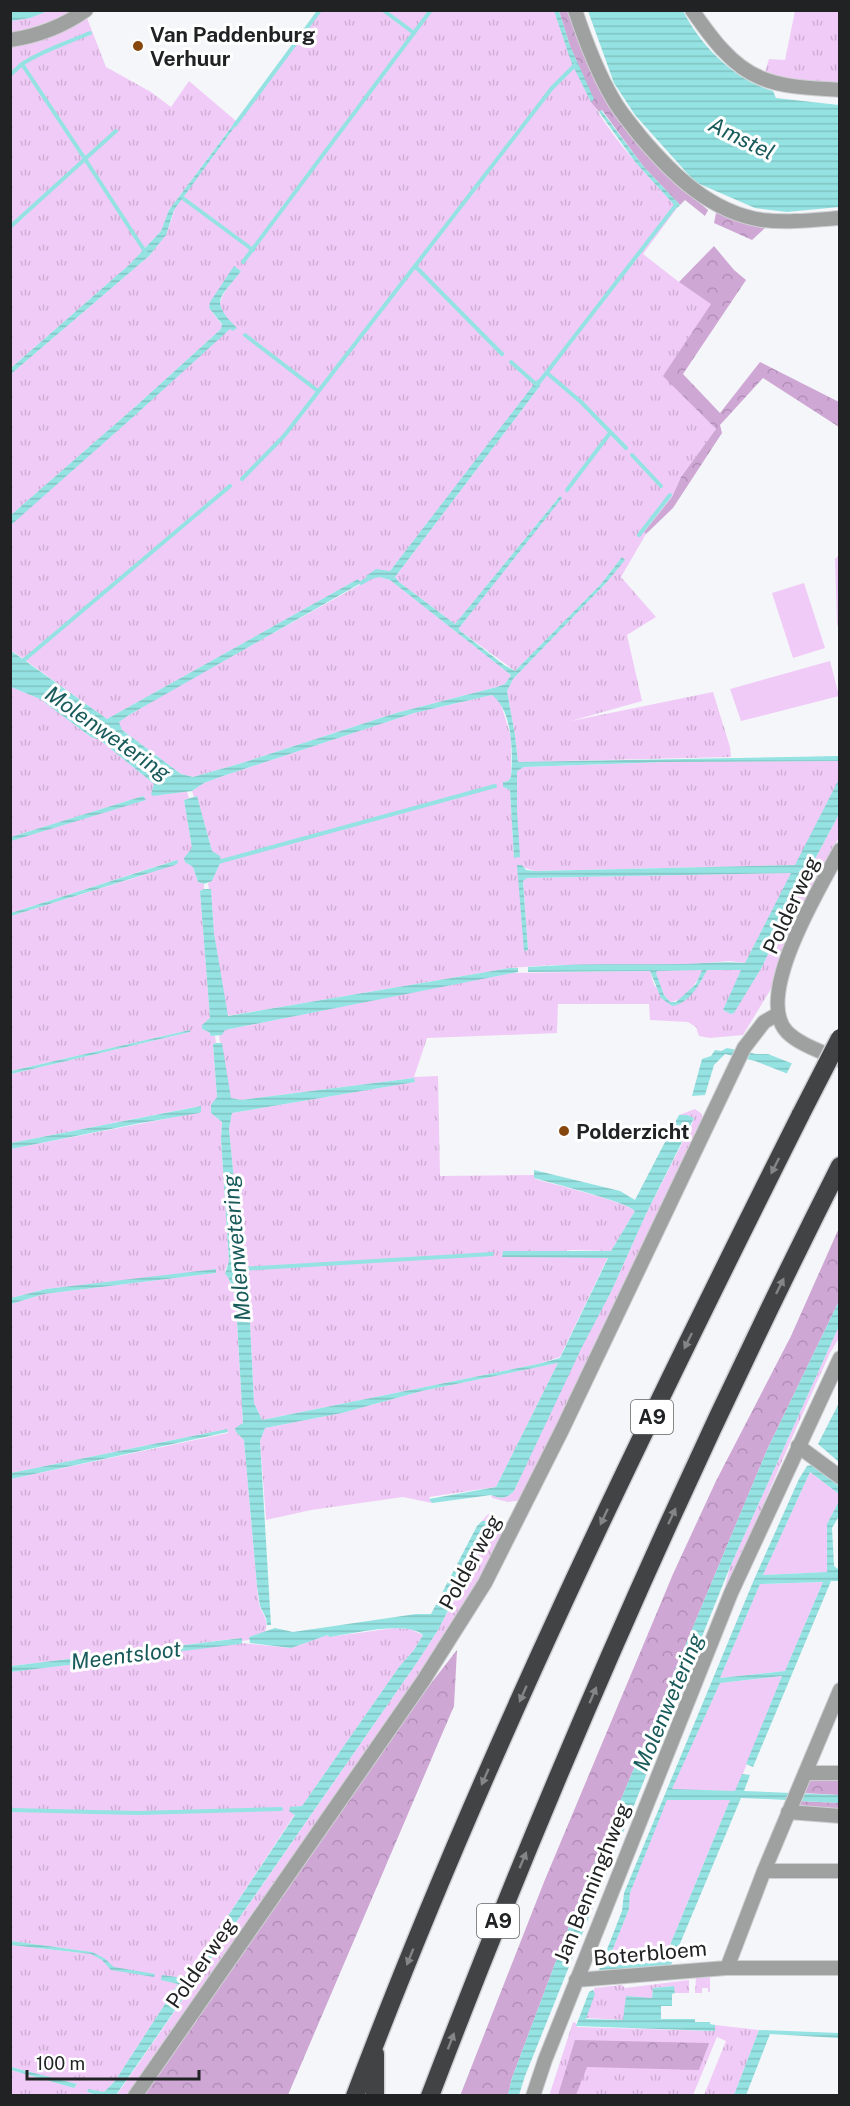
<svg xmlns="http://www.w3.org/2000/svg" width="850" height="2106" font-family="'Public Sans',sans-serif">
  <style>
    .grass { fill: url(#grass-tufts) }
    .forest { fill: url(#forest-crowns) }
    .garden { fill: #f1cbf7 }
    .water { fill: url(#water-rules); fill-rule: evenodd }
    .pier { fill: #f4f6f9 }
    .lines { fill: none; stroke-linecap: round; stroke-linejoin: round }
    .stream { stroke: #95e2e3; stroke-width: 4 }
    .minor-casing { stroke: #ced0d2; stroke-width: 16 }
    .highway-casing { stroke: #ced0d2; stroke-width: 21 }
    .minor { stroke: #9fa1a1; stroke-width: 14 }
    .highway { stroke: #414344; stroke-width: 18 }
    .highway-bridge-casing { stroke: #ced0d2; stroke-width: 21; stroke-linecap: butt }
    .highway-bridge { stroke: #414344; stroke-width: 18 }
    .oneway { fill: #848585 }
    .poi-dot { fill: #86470c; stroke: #fff; stroke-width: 2 }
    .labels { text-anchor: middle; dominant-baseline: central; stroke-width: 6; stroke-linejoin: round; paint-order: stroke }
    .shield { fill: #fff; stroke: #646465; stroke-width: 1.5 }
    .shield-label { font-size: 20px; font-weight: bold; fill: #212223 }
    .poi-label { font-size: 21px; font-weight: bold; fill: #212223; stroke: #fff; text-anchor: start }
    .street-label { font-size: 21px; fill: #212223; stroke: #fff }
    .water-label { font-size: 22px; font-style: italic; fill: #195b5b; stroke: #fff }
  </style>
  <defs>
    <pattern id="grass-tufts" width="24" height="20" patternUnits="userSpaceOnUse" patternTransform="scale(1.5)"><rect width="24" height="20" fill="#f1cbf7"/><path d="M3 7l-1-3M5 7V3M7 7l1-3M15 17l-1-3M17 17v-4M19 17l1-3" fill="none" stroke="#ceaed3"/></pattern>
    <pattern id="forest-crowns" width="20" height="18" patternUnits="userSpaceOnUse" patternTransform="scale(1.5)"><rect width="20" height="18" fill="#cfa7d5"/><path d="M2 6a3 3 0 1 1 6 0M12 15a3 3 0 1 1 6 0" fill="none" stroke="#b18fb7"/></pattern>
    <pattern id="water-rules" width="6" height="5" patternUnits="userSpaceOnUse" patternTransform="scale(1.5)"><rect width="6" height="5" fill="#95e2e3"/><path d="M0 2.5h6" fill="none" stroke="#80c2c2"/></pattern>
  </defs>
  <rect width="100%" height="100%" fill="#f4f6f9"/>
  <path class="grass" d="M48,11H74C54,22 34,31 11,33V21L30,18Z
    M318,11H554C565,41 574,72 591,100C613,140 647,175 677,208L643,254L679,282L712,303L664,376L716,429L681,477L672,497L644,531L646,534L621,577L656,617L627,635L642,701L571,721L713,692L730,747L731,757L518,762L515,735L507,691L513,679L606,583L622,557L601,584L515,671L459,630V628L561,498L560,496L455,624L399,582L395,577L540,386L538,380L390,571L379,577L390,580L511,675L505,684L497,687L396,713L242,763L193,777L181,774L122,730L118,722L161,696L361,584L358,579L107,719L11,650L10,525L132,418L230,328H236C232,323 227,319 223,313C213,300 233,282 241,271L234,267L209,308L222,325L221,329L136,406L11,515V374L149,256C162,241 170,229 174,210L235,122L169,210L161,231L130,264L11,368V42L66,30L87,18L106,67L151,92L171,107L189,81L236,121Z
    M795,11H839V82C814,82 789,81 765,72L769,59L785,60Z
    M11,687L40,699L91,737L100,740L154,784L152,794C164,796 174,792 187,792L189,798L184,800L192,848L186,862L193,867L198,882L204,884V889L200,891L210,1018L202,1026V1029L209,1032L211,1036H215L216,1043L213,1044L217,1097L211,1113L222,1122L221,1139L229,1262L225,1270L235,1294L239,1296L240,1301L236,1304L243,1423L236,1432L244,1440L257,1586C258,1593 258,1601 260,1607C264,1617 269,1621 265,1632L249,1637V1640L242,1641L241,1638L11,1666V1479L228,1433L227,1429L11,1473V1304L44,1294L216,1273V1270L46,1289L11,1298V1149L201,1112L200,1106L11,1143V1074L190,1032V1030L11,1071V916L147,874L176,860L11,913L10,841L145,800L143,796L11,837Z
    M492,695L500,701L511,737V777L508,781L503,782V787L510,790L514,858L517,771L524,767L666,762L840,761L839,779L796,865L535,871L518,866L525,951L528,949L523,880L527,878L792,873L745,963L730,961L680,965H552L510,968L227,1016L214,933L211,890L209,889L208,883L212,881L221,861L212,851L197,797H194L192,791L204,783L223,776L414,713Z
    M839,814V837L788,937L782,952L774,984L743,1035L710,1038L699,1036L696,1027L688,1022L650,1020L649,1004H558L557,1033L427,1038L414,1077L438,1076L440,1176L534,1175L535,1179C552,1184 627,1202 635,1211L611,1251L572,1250L502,1257H608L560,1357L538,1364L262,1420L254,1403L249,1303L245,1301V1296L249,1293L248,1273L244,1262L237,1212L229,1129L232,1113L414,1082V1078L241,1100L230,1098L219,1036L225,1030L510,973L650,971L654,985L672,1006L699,985L707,970H742L723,1010L732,1014L734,1012L762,967L797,893Z
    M703,970C696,983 686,1001 670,1002L664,995L656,974V971Z
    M695,1109L702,1114L703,1120L523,1500L508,1502L492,1498L491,1495C501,1499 506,1499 514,1491L581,1347L611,1292L646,1214L692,1124L694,1118L679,1115Z
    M839,1326V1338L830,1353C792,1435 758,1519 721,1602L730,1567Z
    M558,1363L496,1487L429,1497L432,1503L403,1497L311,1510L266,1520L260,1441L265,1428L342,1413L422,1391Z
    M489,1513L510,1524L449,1636L130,2095L116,2096L418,1661L438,1630L489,1534L491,1523L487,1521H482Z
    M394,1628L410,1629L423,1635L414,1650L399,1667L302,1806L290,1807L295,1814L206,1949L183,1978L162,1976V1980L178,1984L115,2081L104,2092L88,2089L87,2092L97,2095H11V2070L74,2088L77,2084L11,2067V1945L91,1954V1952L11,1941V1672L242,1643L291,1648L328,1635L329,1637Z
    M710,1977V1992H708V1988H702V1993H695L696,1978Z
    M689,1980V1993H675L673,1986L653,1988L652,1998L624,2020L585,2018L594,1994V1988L622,1985L625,1988Z
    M573,2022L576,2023L577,2027L714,2031L715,2025L759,2030L734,2095H704L726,2041L717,2037L693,2095L549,2096Z"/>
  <path class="forest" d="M559,11H570L623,124L664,172L708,210L705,216L685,200L680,205L643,166L602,110L599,112L591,102L593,99L570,46Z
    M716,213L765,228L752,240L714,223Z
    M714,246L734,270L746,280L683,374L720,413L760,362L839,402V427L763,378L720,425L722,433L673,508L646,534L644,532L672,497L681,477L716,429L663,376L711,304L679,282Z
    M839,1228V1301L767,1450L579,1900L512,2078L508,2095L460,2096L544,1882L673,1574L716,1481L791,1336Z
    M457,1650L454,1706L288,2095L142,2096L425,1691Z
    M809,1778H839V1795L803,1793Z
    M799,1801L839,1803V1813L796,1810Z
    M575,2040L709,2043L699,2070L587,2067L576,2095H558Z"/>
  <path class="garden" d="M839,555V630L837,624L835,559Z
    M804,583L825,648L793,658L772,593Z
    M830,661L839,696L741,721L730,689Z
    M810,1472L839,1494V1501L827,1524V1572L763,1575Z
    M823,1582L785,1671L720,1678L760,1584Z
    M782,1676L736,1791L671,1790L720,1683Z
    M667,1799L730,1800L663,1962L606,1966L629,1909L630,1893Z"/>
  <path class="water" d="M11,10H48V11L30,18L11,21Z
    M554,11H559L570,46L594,99L591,102L572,64Z
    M588,11H683C701,46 734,80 773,91L776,98L839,105V207L787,212L755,208L695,182L635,115L614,83Z
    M601,110L643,166L680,205L677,208L636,163L599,112Z
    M236,121V125L174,210L166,235L149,256L11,374V368L130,264L161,231L169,210Z
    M234,266L241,271C220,299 209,300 237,328L233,331L230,329L132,418L11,525V515L136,406L221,329L222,324L209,308L210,302Z
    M538,379L540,386L395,577L399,582L455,624L560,496L562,498L459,628V630L504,665L515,671L601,584L622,557L625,560L606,583L513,679L507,691L515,735L518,762L839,756V761L666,762L524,767L517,771V810L520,857L514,858L510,790L503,787V782L508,781L511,777C513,753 513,711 492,695L414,713L223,776L204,783L192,791L153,796L151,794L154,784L100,740L91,737L40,699L11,687L10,650L107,719L358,579L361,583L129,715L119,722L122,730L181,774L193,777L242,763L396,713L497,687L505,684L511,675L390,580L379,577L369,580L366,576L376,569L390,571Z
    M839,779V814L797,893L762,967L734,1013L731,1014L723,1010L741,970H707C700,984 689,1004 672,1006L661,998L650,971L528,972V967C579,963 629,965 680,964C702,964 723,961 745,963L791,873L527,878L523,881L528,950L524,951L517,865H522L526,870L535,871L795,865ZM702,970L696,984L676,1002H670L664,995L656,973L657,971Z
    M143,796L146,800L11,841V837Z
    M197,796L212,851L220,856L221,861L212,881L204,884L198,882L193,867L185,862L184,858L192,848L184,800Z
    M177,860L178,863L175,865L11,916V913Z
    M204,889H211L214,933L228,1016L510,968H518V972L225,1030L222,1035L211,1036L209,1032L202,1029V1025L210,1018L200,891Z
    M190,1030V1032L11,1074V1071Z
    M216,1043H222L231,1098L241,1100L414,1078L415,1082L232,1113L229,1129L237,1212L244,1262L248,1273L249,1293L239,1296L235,1294L228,1277L225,1274L229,1261L221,1139L222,1122L211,1113V1105L217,1097L213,1044Z
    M727,1048L756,1054H768L839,1082V1094L755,1061L725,1054L714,1065L705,1095L692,1096L702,1059L711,1056L715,1050L721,1051Z
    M201,1106V1112L199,1113L141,1123L11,1149V1143Z
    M679,1115H687L694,1118L646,1214L611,1292L582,1347L514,1491C506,1499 501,1499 491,1495L432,1503L429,1499L496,1487L558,1363L422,1391L342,1413L265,1428L260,1441L271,1625H267L266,1618L260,1606L257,1586L244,1440L236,1432L235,1428L243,1423L236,1304L240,1301L249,1303L254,1403L262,1420L538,1364L560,1358L608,1258L502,1257L503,1251H611L635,1211C628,1202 551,1183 534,1178V1170L620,1191L635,1200Z
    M216,1269V1273L44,1294L11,1304V1298L46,1289Z
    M839,1301V1326L730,1567L525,2076L519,2095H508L512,2078L579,1900L767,1450Z
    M839,1403L840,1462H839L818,1444Z
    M227,1429L228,1432L11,1479V1473Z
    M812,1465L839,1486V1494L810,1472L763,1575L827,1572V1524L839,1501V1516L832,1528L834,1566L839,1570V1581H831L753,1767L746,1764L782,1676L720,1683L672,1789L735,1791L742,1774L750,1775L744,1791L839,1795V1803C806,1802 774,1799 741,1798L671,1965L631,1969L599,1970L622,1911L624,1893L753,1582L799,1479L807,1466ZM823,1582L785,1671L720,1678L760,1584ZM667,1800H730L663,1962L606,1966L629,1909L630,1893Z
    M482,1521H487L492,1524L491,1528L438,1630L418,1661L116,2095H97L87,2092L88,2089L104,2092L115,2081L178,1984L161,1980L162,1975L183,1978L206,1949L295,1815L289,1811L290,1807L302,1806L399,1667L414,1650L423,1635C407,1620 350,1634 329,1637L328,1635L291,1648L250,1643L249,1637L275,1628L293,1632L416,1614H431L477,1526Z
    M242,1638V1643L240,1644L11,1672V1666Z
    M11,1941L92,1952L104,1958L114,1967L155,1974L154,1977L111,1970L102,1960L91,1954L11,1945Z
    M674,1986L675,1993L672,1994V2006H661V2019H695V2022H710V2024L715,2025V2031L576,2026L589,1992L593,1990L595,1994L586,2019L623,2020L626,1996L652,1998L653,1988Z
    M759,2030L839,2033V2038L770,2034L746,2095H734Z
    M11,2067L77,2084L74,2088L11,2070Z"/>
  <path class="pier" d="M793,1061L840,1078L839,1092L837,1097L785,1077Z"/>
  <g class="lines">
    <path class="stream" d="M383,10L414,33
      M22,64C43,50 67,43 90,33
      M10,75L22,64L85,159L116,131
      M235,125L320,10
      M184,199L253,250
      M10,227L85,159L146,253
      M243,262L431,10
      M245,335L318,391
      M502,354L415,266L552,88L575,65
      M511,362L537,385L676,205
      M547,373L581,402L626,448
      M632,455L661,486
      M242,479L284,436L415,266
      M567,490L610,433
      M639,535L670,495
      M361,583L368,579
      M24,660L230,486
      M218,862L495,786
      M241,1269L492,1254
      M10,1810L138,1813L281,1809"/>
    <defs>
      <path id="minor" d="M575,10C585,40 597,72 613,99C620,112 631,124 640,136C672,174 710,212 762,220C787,223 814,220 840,218
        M692,10C710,36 731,66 761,78C785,88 814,88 840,90
        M10,40C38,36 62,27 86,10
        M840,850C821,886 753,996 787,1032C800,1045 823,1052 840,1060
        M798,1446L840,1477
        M805,1773H840
        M788,1812L840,1816
        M764,1871H840
        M727,1968L764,1871L840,1690
        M576,1980L726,1968H840
        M135,2096L423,1681L485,1583L562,1430L744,1048L764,1022L778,1014
        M533,2096L545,2060L731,1593L840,1358"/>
      <path id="highway" d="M355,2096C482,1759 640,1435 801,1114
        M375,2096V2054
        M430,2096C551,1779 687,1469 840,1166"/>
    </defs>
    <use href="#minor" class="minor-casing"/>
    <use href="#highway" class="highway-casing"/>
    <use href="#minor" class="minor"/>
    <use href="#highway" class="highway"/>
    <defs>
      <path id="highway-bridge" d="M801,1114L840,1038"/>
    </defs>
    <use href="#highway-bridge" class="highway-bridge-casing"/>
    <use href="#highway-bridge" class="highway-bridge"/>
  </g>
  <defs><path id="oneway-solid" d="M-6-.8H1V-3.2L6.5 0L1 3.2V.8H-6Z" transform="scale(1.5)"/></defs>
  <g class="oneway">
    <use href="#oneway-solid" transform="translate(775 1166) rotate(117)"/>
    <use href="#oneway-solid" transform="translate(780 1286) rotate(-64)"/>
    <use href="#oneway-solid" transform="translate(688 1341) rotate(116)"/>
    <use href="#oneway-solid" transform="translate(672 1516) rotate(-65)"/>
    <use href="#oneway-solid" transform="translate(604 1517) rotate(115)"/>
    <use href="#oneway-solid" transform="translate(523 1694) rotate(114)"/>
    <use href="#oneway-solid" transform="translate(593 1695) rotate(-67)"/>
    <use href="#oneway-solid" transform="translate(485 1777) rotate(114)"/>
    <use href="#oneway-solid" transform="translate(523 1860) rotate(-67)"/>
    <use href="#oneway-solid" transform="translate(410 1957) rotate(112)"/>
    <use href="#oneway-solid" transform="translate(451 2041) rotate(-69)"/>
  </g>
  <g class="poi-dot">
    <circle cx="138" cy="46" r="6"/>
    <circle cx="564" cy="1131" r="6"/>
  </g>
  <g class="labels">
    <g class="shield">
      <rect x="631" y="1400" width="42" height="34" rx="4.5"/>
      <rect x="477" y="1904" width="42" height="34" rx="4.5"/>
    </g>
    <g class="shield-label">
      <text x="652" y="1417">A9</text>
      <text x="498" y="1921">A9</text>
    </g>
    <g class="poi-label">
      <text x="150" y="34">Van Paddenburg<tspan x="150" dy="24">Verhuur</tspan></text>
      <text x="576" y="1131">Polderzicht</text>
    </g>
    <g class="street-label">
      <text transform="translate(791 905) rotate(-65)">Polderweg</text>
      <text transform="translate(470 1562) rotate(-61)">Polderweg</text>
      <text transform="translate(592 1883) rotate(-68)">Jan Benninghweg</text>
      <text transform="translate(650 1953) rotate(-5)">Boterbloem</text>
      <text transform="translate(201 1963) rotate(-55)">Polderweg</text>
    </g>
    <g class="water-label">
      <text transform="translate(742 138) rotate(26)">Amstel</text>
      <text transform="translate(108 733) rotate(35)">Molenwetering</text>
      <text transform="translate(236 1248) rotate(-95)">Molenwetering</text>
      <text transform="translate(126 1655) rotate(-7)">Meentsloot</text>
      <text transform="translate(668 1702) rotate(-67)">Molenwetering</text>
    </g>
  </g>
  <rect width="850" height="2106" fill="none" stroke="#212223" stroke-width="24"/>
  <path d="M27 2070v9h172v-9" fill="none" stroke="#212223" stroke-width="3"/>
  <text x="36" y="2070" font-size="18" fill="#212223" stroke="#ffffff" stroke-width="4.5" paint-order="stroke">100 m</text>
</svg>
